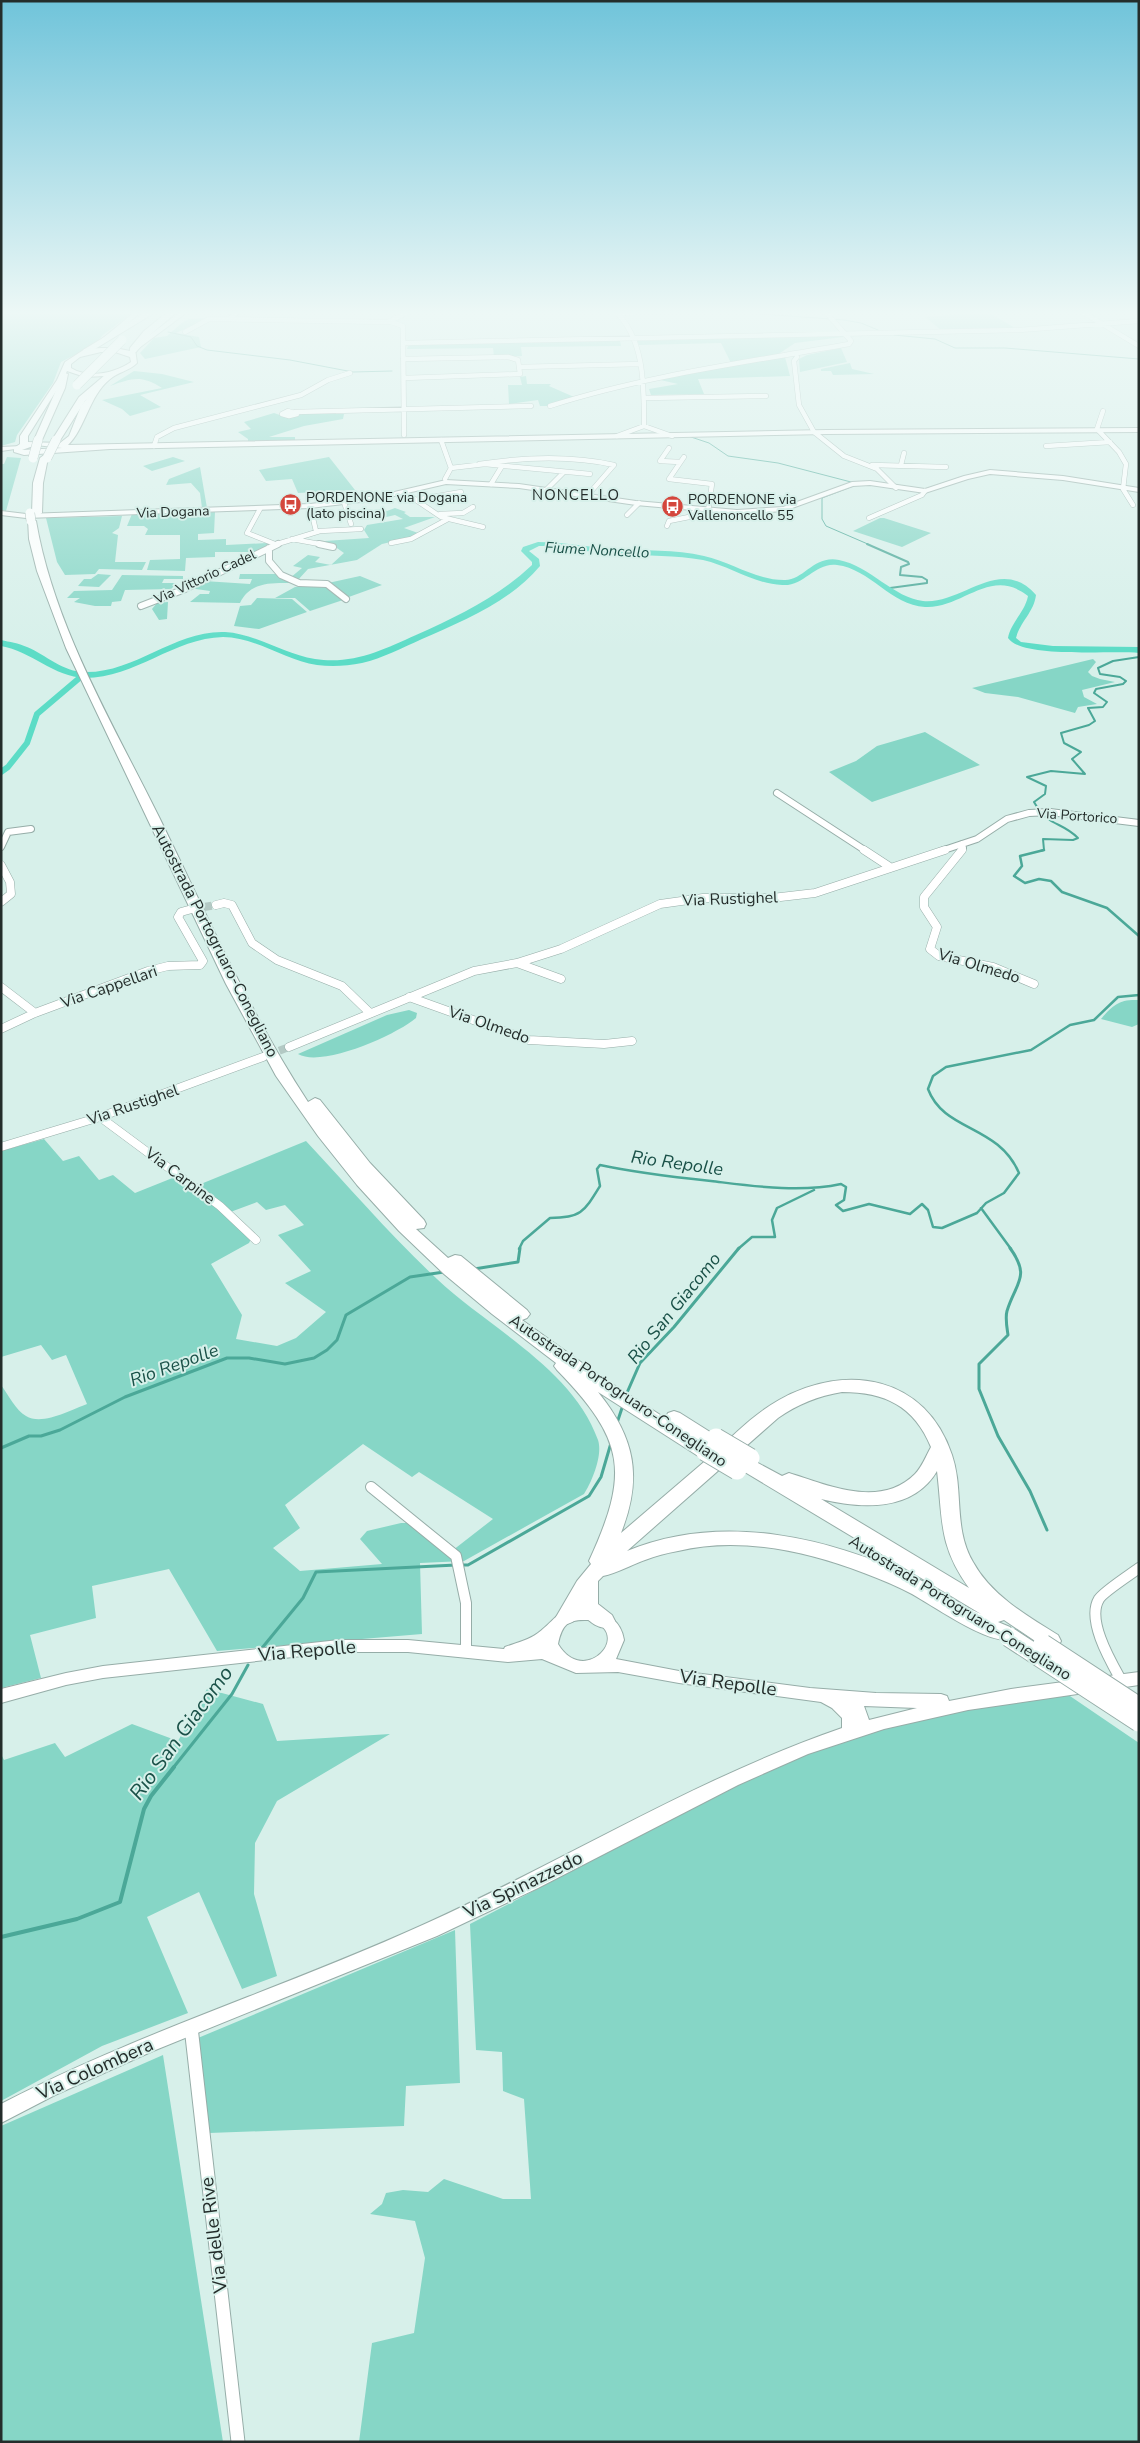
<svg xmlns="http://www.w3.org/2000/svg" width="1140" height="2443" font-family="'Nunito Sans',sans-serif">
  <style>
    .green { fill: #86d6c6; fill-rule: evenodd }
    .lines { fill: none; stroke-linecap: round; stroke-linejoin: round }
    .stream-far4 { stroke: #4ba898; stroke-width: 1 }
    .stream-far3 { stroke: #4ba898; stroke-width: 2 }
    .stream-far2 { stroke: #4ba898; stroke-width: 2.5 }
    .stream-far1 { stroke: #4ba898; stroke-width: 3 }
    .stream { stroke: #4ba898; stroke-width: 4 }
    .canal { stroke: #5cdcc6; stroke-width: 6 }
    .river { fill: #5cdcc6; fill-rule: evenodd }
    .street-tunnel { stroke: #b3c9c4; stroke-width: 8; stroke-dasharray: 8 4; stroke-linecap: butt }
    .street-far4-casing { stroke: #96ada8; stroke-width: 5.5 }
    .street-far3-casing { stroke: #96ada8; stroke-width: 8 }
    .street-far2-casing { stroke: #96ada8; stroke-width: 9 }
    .street-far1-casing { stroke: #96ada8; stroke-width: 12 }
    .street-casing { stroke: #96ada8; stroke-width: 15 }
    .secondary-casing { stroke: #96ada8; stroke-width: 2 }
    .primary-casing { stroke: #96ada8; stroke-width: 2 }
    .highway-casing { stroke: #96ada8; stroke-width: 2 }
    .street-far4 { stroke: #fff; stroke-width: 4.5 }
    .street-far3 { stroke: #fff; stroke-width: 6 }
    .street-far2 { stroke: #fff; stroke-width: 8 }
    .street-far1 { stroke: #fff; stroke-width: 10 }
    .street { stroke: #fff; stroke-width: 13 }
    .secondary { fill: #fff; fill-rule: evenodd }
    .primary { fill: #fff; fill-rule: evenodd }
    .highway { fill: #fff; fill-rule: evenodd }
    .highway-bridge-far1-casing { stroke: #96ada8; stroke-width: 10; stroke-linecap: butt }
    .highway-bridge-casing { stroke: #96ada8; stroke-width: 21; stroke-linecap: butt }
    .highway-bridge-far1 { stroke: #fff; stroke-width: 9 }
    .highway-bridge { stroke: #fff; stroke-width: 19 }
    .labels { text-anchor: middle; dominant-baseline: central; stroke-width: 4; stroke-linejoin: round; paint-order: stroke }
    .far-poi-label { font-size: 14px; fill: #242d2b; stroke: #d7f0ea; text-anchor: start }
    .far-street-label { font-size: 14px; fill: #242d2b; stroke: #d7f0ea }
    .far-neighbourhood-label { font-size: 15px; letter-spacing: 1px; fill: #242d2b; stroke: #d7f0ea }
    .far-water-label { font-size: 15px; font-style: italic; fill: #1a5148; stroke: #d7f0ea }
    .street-label { font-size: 16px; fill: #242d2b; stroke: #d7f0ea }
    .water-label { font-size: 18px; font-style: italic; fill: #1a5148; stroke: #d7f0ea }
    .near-street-label { font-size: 19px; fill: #242d2b; stroke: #d7f0ea }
    .near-water-label { font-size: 21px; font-style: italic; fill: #1a5148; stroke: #d7f0ea }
  </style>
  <rect width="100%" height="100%" fill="#d7f0ea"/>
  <path class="green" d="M1,310H136L103,335L94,345L61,362L53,383L17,435L15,442L1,446Z
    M988,312L1015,328L941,330L925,317Z
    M208,318L176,333L199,337L201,347L145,359L140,353L154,338L167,336L183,322L189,319Z
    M842,335L843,337L795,343L777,355L731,363L721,343L639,345L637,341Z
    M623,339L620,341L621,346L521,347L522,356L494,357L493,348L407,349L408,346L416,344Z
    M841,348L847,362L800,372L799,359L807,355Z
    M785,357L790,376L698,379L704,394L651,395L649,389L678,384L656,379Z
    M850,363L852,369L874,374L833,375L831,371H821V369Z
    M134,371L162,374L194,382L140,395L161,407L130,416L122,409L102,400L162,388C141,375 133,378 110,386Z
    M526,376L527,384H551L549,386L574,397L547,406H540L538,400L509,404L508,385H522L520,377Z
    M336,412V414H344L343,419L304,426L269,437H295V442L248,443V439L238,432L251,429L244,422L274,413L286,417H295L301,413Z
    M7,457L21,458L6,511L1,510V464H4Z
    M173,457L185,461L152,471L143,466Z
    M329,457L355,490L298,493L292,479L266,481L259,470Z
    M200,467L207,508H202L200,493L191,483L166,485L169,479Z
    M395,508L406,512L404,513L410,517H435L404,528L418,533L408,538L382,544L357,560L308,569L297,581L303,583C279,584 252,578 240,603L190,602L200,594H209L210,591L189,588L204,581L250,584L252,579H239L240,574H278L290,578L302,568L293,566L308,555L320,557L315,562L331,565L344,553L334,546L310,542L369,538L364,530L367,525L403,519L395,515L382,518L374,510L382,509L387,511Z
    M215,512L214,533L198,534V540L226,539V545L267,543L270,546L255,552H215V557L186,558L185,571L147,570L150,560L180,559V535H145L148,529L144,526H127L132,514Z
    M122,516L119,528L112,533L118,535L115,562H146L142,570L99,569L95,574L65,575L57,562L46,518Z
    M880,518H884L931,533L902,547L853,531Z
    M98,574L111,575L99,587L78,586L84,579H91Z
    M122,575L183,576V579H164L162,583H177L171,589L125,590L121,601L112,602L111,606H95L74,602L80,598H67L74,591L112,590Z
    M360,576L382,585L346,598L328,583Z
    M325,585L343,600L310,611L295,598H275L295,587Z
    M257,598L292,599L307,612L259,629L234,626L240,606L251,605Z
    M168,602L167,619L159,620L152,609L157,603Z
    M1093,659L1096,662L1088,672L1092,676L1100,679L1115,682L1082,690L1084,697L1097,704L1078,707L1075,713L1018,697L985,693L972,688Z
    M925,732L980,765L872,802L829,772L856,761L877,746Z
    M1139,1000V1024L1132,1027L1101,1019C1113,1005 1119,999 1139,1000Z
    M409,1010L417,1013L416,1018C396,1035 322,1068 298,1054L387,1015Z
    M44,1139L63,1161L79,1156L99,1180L113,1175L135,1193L175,1177L191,1188L306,1141C349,1187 391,1236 437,1279C489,1328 573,1369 598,1440C603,1455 592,1482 584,1494L464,1561L420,1563L422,1634L217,1651L169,1569L92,1586L96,1618L30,1635L41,1678L1,1688V1385C8,1394 16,1411 26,1416C42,1426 71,1410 87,1404L66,1355L52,1360L41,1345L1,1357V1151ZM257,1202L266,1210L285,1205L304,1225L278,1235L311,1271L285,1283L326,1312L296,1338L277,1346L236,1339L242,1315L211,1264L249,1243L251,1239L225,1214ZM363,1444L412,1477L419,1472L493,1519L448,1554L410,1523H401L367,1531L360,1539L382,1564L300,1571L273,1548L300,1528L285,1505Z
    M207,1689L263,1704L277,1741L390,1734L277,1801L255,1843L254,1894L277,1976L242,1989L199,1892L147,1917L188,2013L102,2046L1,2101V1754L4,1760L55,1743L65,1757L132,1724L178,1741Z
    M1067,1694L1139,1743V2442H359L372,2343L414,2333L425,2258L415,2221L370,2214L382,2204L386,2193L403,2190L428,2192L444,2179L503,2199H531L524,2099L503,2091L502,2052L476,2050L470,1924L731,1788L854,1734L963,1708Z
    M455,1930L460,2083L406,2086L404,2126L209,2133L198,2038Z
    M163,2055L223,2442H1V2126Z"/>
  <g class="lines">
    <path class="stream-far4" d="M734,312L844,320L861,323L878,330
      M168,332L191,337L197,346L207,350L290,360L353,372L392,371
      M894,335L935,339L955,348H1005L1139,359
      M688,436L709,443L728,456L778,463L851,482
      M856,485L822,498V519L826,526L870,545"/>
    <path class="stream-far3" d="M867,544L908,562L909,564L901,567L900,575L922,577L927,580V583L890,588
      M1040,851L1044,850L1043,839L1073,840L1078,838C1061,821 1048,827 1034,802L1045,794L1046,786L1027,777L1051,771L1085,774L1072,759L1081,752L1064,743L1061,733L1089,725L1095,721L1088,708L1103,707L1107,702L1094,693L1096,689L1123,684L1126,681L1120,677L1100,674L1098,668L1113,661L1139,657"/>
    <path class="stream-far2" d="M1044,850L1020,856L1022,866L1014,876L1025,883L1039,879L1051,881L1062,892L1107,908L1139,936
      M981,1208L1011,1249
      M519,1249L523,1241L550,1218C581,1218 584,1212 600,1186L597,1169L600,1165C637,1173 673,1177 711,1181C753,1186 799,1193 841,1184L846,1187L844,1200L836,1205L843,1211L869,1204L910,1214L922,1204L928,1210L933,1227L942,1228L977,1213L986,1203L1004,1193L1019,1173C998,1124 944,1132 928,1089L933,1076L946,1067L1031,1050L1070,1025L1094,1020L1118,997L1139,995
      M738,1249L752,1237H775L772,1220L777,1208L814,1190"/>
    <path class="stream-far1" d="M1010,1248C1031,1277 1016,1282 1007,1311C1005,1318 1007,1328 1008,1335L979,1364V1389L998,1436L1030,1491L1047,1530
      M474,1269L518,1262L520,1248
      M626,1395L640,1363L674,1327L739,1248
      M617,1423L623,1405
      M1,1448L29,1436H41L60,1430L125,1397L227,1358H249L285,1364L314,1358L327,1350L337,1340L346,1315L410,1277L444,1272
      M461,1565H468L589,1496L601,1477L611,1443
      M262,1648L303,1598L316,1572L456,1565
      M173,1768L232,1694L248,1665"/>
    <path class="stream" d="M1,1937L77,1919L120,1902L144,1809L151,1796L174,1767"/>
    <path class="canal" d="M1,772L8,767L27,743L37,714L83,675"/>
    <path class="river" d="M538,542C563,542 588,547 614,549C644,551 675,549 704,556C731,562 756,580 784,580C804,581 813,555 839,560C870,566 894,598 923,601C962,605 1000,554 1036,595C1034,612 1020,622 1016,638L1021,642L1053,646L1139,647V653C1111,650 1022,659 1008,638C1011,622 1025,612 1028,596C990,566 963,609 925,607C891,605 870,569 837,565C815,562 804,587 782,585C754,584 730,566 703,560C676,555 647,556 620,554C596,553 572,549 548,546H539L529,551L539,559L540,566C510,602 463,621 422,639C402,648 383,658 362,663C347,666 332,667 317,665C285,660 255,637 223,637C174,638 135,678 85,678C54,677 31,651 1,646V640C10,642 18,643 27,647C46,655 63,672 85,672C135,673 175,630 225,632C257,634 284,654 315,659C352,665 383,650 416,635C458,616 498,597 532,565V562L521,551L523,547Z"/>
    <path class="street-tunnel" d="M192,909L216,905
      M268,1055L289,1047"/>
    <defs>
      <path id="street-far4" d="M614,310C645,338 644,387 644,426
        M1079,310L1139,346
        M619,313L719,310
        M229,319L240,310
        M391,322L403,326L404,435
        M185,332L209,319L388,322L412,310
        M403,343L1019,330L1139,321
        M797,357L794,361L799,405L814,432L844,456L877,469L896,488
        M403,359L508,357L518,360L520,374L404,378
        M519,367L640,364
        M644,398L766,396
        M550,406C647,375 749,362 849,344L851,341L824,310
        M288,411L297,414L289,416L282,414Z
        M1103,411L1097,429L1119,452L1126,464L1123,489L1133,505
        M295,412L531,406
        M644,426L672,436
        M617,436L644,426
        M441,440L451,468L445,479
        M154,446L157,437L174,428L301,395L328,380L350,373
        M1046,446L1110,442
        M669,448L660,461L680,462
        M684,457L669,479L712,484L708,511
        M479,464C525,457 569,455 614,465L587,496
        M872,465L946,467
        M901,465L904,453
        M451,468L485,464L590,474
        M491,484L502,466
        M547,489L563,473
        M404,492L441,517L483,527
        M415,500L461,492
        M344,502L351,524
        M310,506L316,531
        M260,509L247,533L275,544
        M440,514L463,513L473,507
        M627,515L639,503
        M869,518L922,495L925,491
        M667,526L669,521L689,517L696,510
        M292,539L325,545
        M391,543L411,539L448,519
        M274,545L320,531L361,529"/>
      <path id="street-far3" d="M319,544L333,547
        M269,548V561L281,575L299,583L327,584L346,599
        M141,606L185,589L278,544
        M777,793L866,851
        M1,847L8,832L31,829
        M941,851L977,839L1007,819L1029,813L1050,812L1139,823
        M961,851L963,848L962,844"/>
      <path id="street-far2" d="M864,850L890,867
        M962,850L924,897V907L937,927L930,949L939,956L993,967L1034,984
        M1,865L10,882L11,894L1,902
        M216,905L224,903L232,905L252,943L277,960L342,986L370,1013
        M517,963L561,979
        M1,987L35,1013
        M409,997L529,1040L604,1044L632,1041
        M1,1029L35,1013L148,971L168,966L200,965L203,961L178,917L181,912L192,909
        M289,1047L474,971L517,963L561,949L660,904L703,898H772L815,893L945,850
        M100,1117L220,1206L256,1240
        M1,1147L100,1117L263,1057"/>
      <path id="street-far1" d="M371,1487L456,1556L466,1603V1651
        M1121,1680C1111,1662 1086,1620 1099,1599C1103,1592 1131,1574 1139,1568"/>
      <path id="street" d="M191,2027L238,2442"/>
      <path id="secondary" d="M137,310H144L106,341H102V339Z
        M183,310H190L135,351H131V349Z
        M22,446V448L1,451V447Z
        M990,470L1063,476L1139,488V492L1063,480L990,474L968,479L925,493L870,485L853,486L784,511L737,514L636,505L519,488L446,484L377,500L310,508L26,518L1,515V511L26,514L310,504L377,496L446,480L519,484L636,501L737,510L783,507L852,482L870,481L925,489L964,476Z
        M588,1608C606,1612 621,1620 624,1640L616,1659L679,1671L810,1688L876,1693L941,1694L947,1696L949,1701L1011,1689L1139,1672V1685L968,1710L884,1729L808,1754L738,1785L538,1888L437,1936L153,2051L55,2095L1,2123V2104C139,2032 287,1987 427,1923C566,1860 697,1778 842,1728V1718L832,1708L821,1702L679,1683L618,1672L576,1673L542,1659L508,1662L408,1652H339L103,1678L66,1685L1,1703V1689L66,1673L103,1666L339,1640H408L504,1649L505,1647C516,1643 529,1640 538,1633C558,1618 557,1607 588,1608ZM588,1620C636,1631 585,1689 558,1644C562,1625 567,1619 588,1620ZM864,1706L917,1708L869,1720Z"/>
      <path id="primary" d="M101,348H115L130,351L131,349H135L137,363C129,371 118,372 110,379C89,396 85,429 68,445L827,430L1139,428V432L827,434L110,449L24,455L14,452V448L20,444V436L57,380L65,362L85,349ZM101,352H115L130,357L131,362C115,373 89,379 71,368V364L80,357ZM67,371L85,377L105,376L81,406L69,436L60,443L28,442V436L63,380ZM36,445L62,448L22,450Z"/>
      <path id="highway" d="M149,310H159L90,352L83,350Z
        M170,310H179L150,335L136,352H130V348L144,331Z
        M61,372L68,374L65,388L42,440L35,442L34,440L57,388Z
        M105,375L112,377L85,401L59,442H53L52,440L79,397Z
        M44,455L48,458L43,483L42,513L37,516L32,513L33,483L40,458Z
        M28,519L36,521C54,626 112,722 159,817C206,913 249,1012 308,1102L315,1098L320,1100L370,1163L424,1220L426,1224L424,1228L416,1229L448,1258L455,1255L461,1256L527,1310L530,1314L527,1318L522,1320L606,1380L665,1418L668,1413L674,1411L680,1413L718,1437L721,1442L718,1447L713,1448L714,1451L712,1455C733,1436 754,1414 779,1400C846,1362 926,1376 952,1455C964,1490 953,1528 973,1562C991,1595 1027,1616 1058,1635L1061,1641L1058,1647L1051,1649L1044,1647L1004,1620L998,1622L1010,1627L1013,1633L1010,1639C990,1646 932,1605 912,1594C897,1586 880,1579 864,1573C806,1551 739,1536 678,1551C667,1553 655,1556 645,1560C631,1565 617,1573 603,1576L598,1581V1604L612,1615L615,1621L612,1627C600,1631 588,1622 582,1611C576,1621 570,1626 559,1623L556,1617L577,1581L591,1564L589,1561C630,1472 625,1440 557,1370L554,1366L556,1363L492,1314L444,1274L399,1231L357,1185L318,1136L276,1076L226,984L66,648L37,571L29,539ZM598,1392L698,1456L705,1458L711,1456L621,1533C643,1477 635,1438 598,1392ZM842,1392C885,1392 914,1406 931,1447C926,1456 922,1467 915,1474C880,1509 828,1485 789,1473L782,1476L745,1456L738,1458L736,1463L738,1468L981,1614C961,1605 942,1591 922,1581C832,1538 723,1511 627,1551L778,1418C798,1404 818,1396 842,1392ZM937,1471C943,1520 938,1545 969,1588L821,1499C861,1509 913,1512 937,1471Z"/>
    </defs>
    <use href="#street-far4" class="street-far4-casing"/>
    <use href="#street-far3" class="street-far3-casing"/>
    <use href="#street-far2" class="street-far2-casing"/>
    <use href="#street-far1" class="street-far1-casing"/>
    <use href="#street" class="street-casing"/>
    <use href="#secondary" class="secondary-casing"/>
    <use href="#primary" class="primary-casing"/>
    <use href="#highway" class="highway-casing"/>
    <use href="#street-far4" class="street-far4"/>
    <use href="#street-far3" class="street-far3"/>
    <use href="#street-far2" class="street-far2"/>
    <use href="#street-far1" class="street-far1"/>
    <use href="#street" class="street"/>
    <use href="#secondary" class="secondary"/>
    <use href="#primary" class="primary"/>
    <use href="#highway" class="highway"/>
    <defs>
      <path id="highway-bridge-far1" d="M77,385L122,340
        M33,458L38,440
        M47,458L56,440
        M30,513L31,521"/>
      <path id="highway-bridge" d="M716,1438L750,1458
        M705,1451L737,1470
        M1009,1637L1139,1722
        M1043,1644L1139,1707"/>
    </defs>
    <use href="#highway-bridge-far1" class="highway-bridge-far1-casing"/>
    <use href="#highway-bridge" class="highway-bridge-casing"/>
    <use href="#highway-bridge-far1" class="highway-bridge-far1"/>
    <use href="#highway-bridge" class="highway-bridge"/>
  </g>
  <linearGradient id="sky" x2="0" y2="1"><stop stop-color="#70c4da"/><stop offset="0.48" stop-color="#edf8f6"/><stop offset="1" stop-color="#edf8f6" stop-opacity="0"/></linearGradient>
  <rect width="1140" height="652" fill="url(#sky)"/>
  <defs>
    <symbol id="bus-disc" viewBox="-11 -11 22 22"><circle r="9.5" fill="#d4463c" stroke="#d7f0ea"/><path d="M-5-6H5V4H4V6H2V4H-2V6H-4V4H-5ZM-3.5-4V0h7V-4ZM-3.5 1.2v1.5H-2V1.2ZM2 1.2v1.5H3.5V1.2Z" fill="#fff"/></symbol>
  </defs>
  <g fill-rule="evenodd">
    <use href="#bus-disc" x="278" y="492" width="25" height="25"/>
    <use href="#bus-disc" x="660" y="494" width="25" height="25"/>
  </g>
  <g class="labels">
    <g class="far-poi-label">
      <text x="306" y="497">PORDENONE via Dogana<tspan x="306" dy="16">(lato piscina)</tspan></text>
      <text x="688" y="499">PORDENONE via<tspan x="688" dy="16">Vallenoncello 55</tspan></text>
    </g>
    <g class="far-street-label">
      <text transform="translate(173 512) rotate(-2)">Via Dogana</text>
      <text transform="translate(205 577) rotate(-25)">Via Vittorio Cadel</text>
      <text transform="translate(1077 816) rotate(4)">Via Portorico</text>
    </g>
    <g class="far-neighbourhood-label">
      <text x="576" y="495">NONCELLO</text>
    </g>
    <g class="far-water-label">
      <text transform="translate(597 550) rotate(3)">Fiume Noncello</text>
    </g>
    <g class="street-label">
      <text transform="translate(730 899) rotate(-2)">Via Rustighel</text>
      <text transform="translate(215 941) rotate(63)">Autostrada Portogruaro-Conegliano</text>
      <text transform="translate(979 966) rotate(17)">Via Olmedo</text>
      <text transform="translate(109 987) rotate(-19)">Via Cappellari</text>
      <text transform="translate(489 1025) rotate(19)">Via Olmedo</text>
      <text transform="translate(133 1105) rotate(-19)">Via Rustighel</text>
      <text transform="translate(180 1176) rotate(37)">Via Carpine</text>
      <text transform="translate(618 1391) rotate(34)">Autostrada Portogruaro-Conegliano</text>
      <text transform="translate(960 1608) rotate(32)">Autostrada Portogruaro-Conegliano</text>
    </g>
    <g class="water-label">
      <text transform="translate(677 1163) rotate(8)">Rio Repolle</text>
      <text transform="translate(674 1308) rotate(-51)">Rio San Giacomo</text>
      <text transform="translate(174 1365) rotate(-20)">Rio Repolle</text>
    </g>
    <g class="near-street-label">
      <text transform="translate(307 1651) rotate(-5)">Via Repolle</text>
      <text transform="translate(728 1683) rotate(8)">Via Repolle</text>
      <text transform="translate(523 1885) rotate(-26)">Via Spinazzedo</text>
      <text transform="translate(95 2069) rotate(-24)">Via Colombera</text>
      <text transform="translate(214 2235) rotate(-97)">Via delle Rive</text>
    </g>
    <g class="near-water-label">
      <text transform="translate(181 1733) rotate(-54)">Rio San Giacomo</text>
    </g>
  </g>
  <rect width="1140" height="2443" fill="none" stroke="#242d2b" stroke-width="5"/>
</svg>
